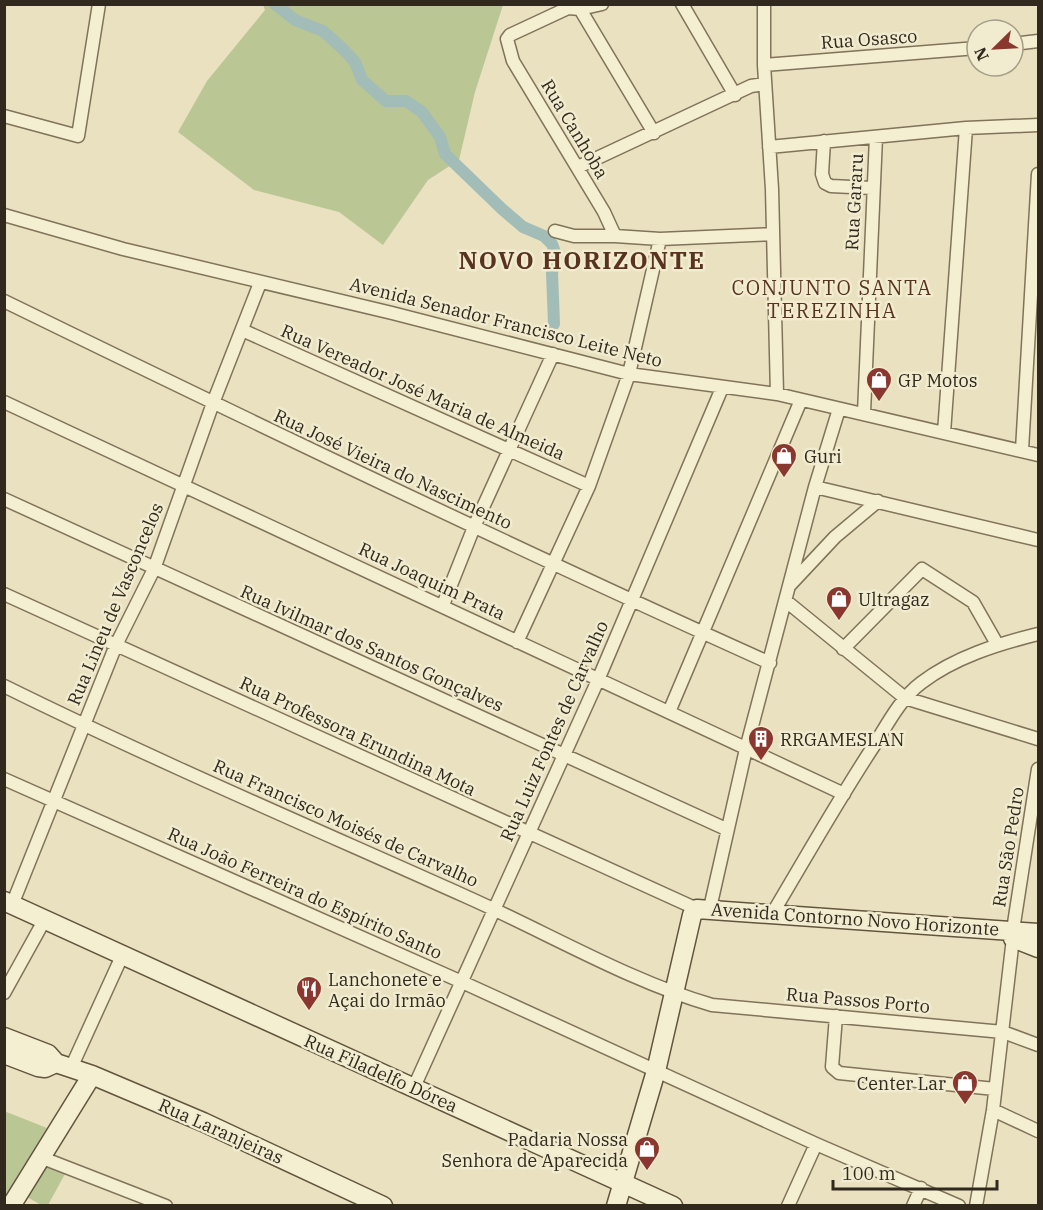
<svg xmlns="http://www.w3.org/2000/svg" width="1043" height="1210" font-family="'IBM Plex Serif',serif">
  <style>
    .green { fill: #bbc695 }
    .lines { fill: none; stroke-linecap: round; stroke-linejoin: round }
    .canal { stroke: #a2bcb7; stroke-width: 12 }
    .street-casing { stroke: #807359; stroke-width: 15 }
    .secondary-casing { stroke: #62543d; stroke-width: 21 }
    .street { stroke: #f5efd2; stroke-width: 12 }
    .secondary { stroke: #f5efd2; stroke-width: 18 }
    .labels { text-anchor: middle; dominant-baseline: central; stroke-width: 5; stroke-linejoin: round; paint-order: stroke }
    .street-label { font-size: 18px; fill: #31291d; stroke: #f1ebcf }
    .poi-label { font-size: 18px; fill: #31291d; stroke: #f1ebcf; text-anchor: start }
    .neighbourhood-label { font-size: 20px; letter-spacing: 1.5px; fill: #5a3320; stroke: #f1ebcf }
    .district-label { font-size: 24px; font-weight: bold; letter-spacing: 1.5px; fill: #5a3320; stroke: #f1ebcf }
  </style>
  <rect width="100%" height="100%" fill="#e9e1c0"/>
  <path class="green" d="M263,5H503L475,92L459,160L428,180L383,245L339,212L254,190L178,132L207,81L265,10Z
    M4,1111L47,1128L7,1195L4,1193Z
    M40,1162L65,1174L48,1205H41L22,1194Z"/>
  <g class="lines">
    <path class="canal" d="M275,4L295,20L323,31L342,48L355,62L362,80L386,101H406L422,112L440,137L445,154L502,209L523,227L544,236L552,244L556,255L552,273L554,324"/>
    <defs>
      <path id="street" d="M682,4L735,95
        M764,4V65L772,189L777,394
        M580,9L602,4
        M1013,44L1038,41
        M764,65L977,48
        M4,116L78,136L99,4
        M824,141L822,174L825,183L831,186L872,188
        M769,147L966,128L1038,125
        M578,167L751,86L765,84
        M4,215L123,249L392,313L629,374L777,394L1038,455
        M555,231L574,236H615L660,239L773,234
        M615,236L604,212L513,61L507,39L510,35L568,8L580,9L654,133
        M4,301C258,425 512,547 770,663
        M242,330L589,486
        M4,402L844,794
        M864,413L876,137
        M944,433L966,128
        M1022,450L1038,174
        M815,487L1038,540
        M4,499L726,829
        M790,585L835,537L878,501
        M4,594L697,909
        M786,601L905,698L1038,739
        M443,605L474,527L553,354
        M517,642L589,486L629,374L660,239
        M843,649L922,569L973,602L997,644
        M4,686C156,761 313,828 467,897C546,932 631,982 712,1005L1003,1032L1038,1045
        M669,712L801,400
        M4,779L462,982L816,1144L959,1206
        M12,905L116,645L154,569L213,403L260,283
        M710,908L746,749L815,487L839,409
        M771,916C805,859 838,800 875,744C888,723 901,698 921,683C955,657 998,644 1038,634
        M1013,930L1038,769
        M4,993L45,919
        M836,1016L832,1067L839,1073L995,1089
        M71,1068L122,956
        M414,1087L598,680L722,388
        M993,1110L1038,1131
        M40,1157L166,1206
        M788,1206L816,1144
        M913,1206L921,1188
        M976,1206L993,1110L1013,938"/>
      <path id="secondary" d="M4,901L673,1206
        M1013,930V938L1038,948
        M4,1037L48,1054L56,1063
        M4,1054L38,1067L45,1068L56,1063L92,1075L203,1122L383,1206
        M11,1206L92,1075
        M616,1206L656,1071L692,915L697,909L1038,933"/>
    </defs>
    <use href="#street" class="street-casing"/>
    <use href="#secondary" class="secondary-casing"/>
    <use href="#street" class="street"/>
    <use href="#secondary" class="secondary"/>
  </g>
  <defs>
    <symbol id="shop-pin" viewBox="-11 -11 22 30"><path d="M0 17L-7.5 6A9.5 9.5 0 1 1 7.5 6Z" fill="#8a382f" stroke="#f1ebcf"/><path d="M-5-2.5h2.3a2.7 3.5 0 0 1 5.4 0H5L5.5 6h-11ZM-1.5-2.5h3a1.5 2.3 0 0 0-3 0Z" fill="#fff"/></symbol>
    <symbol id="building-pin" viewBox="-11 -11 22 30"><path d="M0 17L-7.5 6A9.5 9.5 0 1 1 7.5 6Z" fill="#8a382f" stroke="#f1ebcf"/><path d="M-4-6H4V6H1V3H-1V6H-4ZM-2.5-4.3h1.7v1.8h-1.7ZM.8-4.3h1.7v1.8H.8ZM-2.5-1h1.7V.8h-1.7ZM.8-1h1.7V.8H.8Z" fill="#fff"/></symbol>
    <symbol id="restaurant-pin" viewBox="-11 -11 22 30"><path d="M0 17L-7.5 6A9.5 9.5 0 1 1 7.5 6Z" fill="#8a382f" stroke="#f1ebcf"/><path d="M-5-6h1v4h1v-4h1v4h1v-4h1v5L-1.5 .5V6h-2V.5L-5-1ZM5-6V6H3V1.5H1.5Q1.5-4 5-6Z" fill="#fff"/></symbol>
  </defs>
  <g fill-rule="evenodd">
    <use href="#shop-pin" x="864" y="365" width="30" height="40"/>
    <use href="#shop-pin" x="769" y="441" width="30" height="40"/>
    <use href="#shop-pin" x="824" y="584" width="30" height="40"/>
    <use href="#building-pin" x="746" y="724" width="30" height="40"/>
    <use href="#restaurant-pin" x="294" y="974" width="30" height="40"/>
    <use href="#shop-pin" x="950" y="1068" width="30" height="40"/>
    <use href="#shop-pin" x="632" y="1134" width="30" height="40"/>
  </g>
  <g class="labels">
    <g class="street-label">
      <text transform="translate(869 39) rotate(-4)">Rua Osasco</text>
      <text transform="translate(575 129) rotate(59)">Rua Canhoba</text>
      <text transform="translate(854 202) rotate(-87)">Rua Gararu</text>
      <text transform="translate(506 322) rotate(14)">Avenida Senador Francisco Leite Neto</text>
      <text transform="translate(423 392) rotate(24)">Rua Vereador José Maria de Almeida</text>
      <text transform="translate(393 469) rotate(25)">Rua José Vieira do Nascimento</text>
      <text transform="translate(432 581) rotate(25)">Rua Joaquim Prata</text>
      <text transform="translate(115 604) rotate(-67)">Rua Lineu de Vasconcelos</text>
      <text transform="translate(372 648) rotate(24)">Rua Ivilmar dos Santos Gonçalves</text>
      <text transform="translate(554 731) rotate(-66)">Rua Luiz Fontes de Carvalho</text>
      <text transform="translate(358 736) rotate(25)">Rua Professora Erundina Mota</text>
      <text transform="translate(346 823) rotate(24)">Rua Francisco Moisés de Carvalho</text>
      <text transform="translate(1008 847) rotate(-81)">Rua São Pedro</text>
      <text transform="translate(305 893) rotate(24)">Rua João Ferreira do Espírito Santo</text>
      <text transform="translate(855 919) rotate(4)">Avenida Contorno Novo Horizonte</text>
      <text transform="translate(858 1000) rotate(5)">Rua Passos Porto</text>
      <text transform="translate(381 1073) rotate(24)">Rua Filadelfo Dórea</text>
      <text transform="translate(221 1131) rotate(24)">Rua Laranjeiras</text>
    </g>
    <g class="poi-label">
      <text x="898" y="380">GP Motos</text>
      <text x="804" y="456">Guri</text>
      <text x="858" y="599">Ultragaz</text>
      <text x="780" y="739">RRGAMESLAN</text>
      <text x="328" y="979">Lanchonete e<tspan x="328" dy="21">Açai do Irmão</tspan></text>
      <text x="946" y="1083" text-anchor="end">Center Lar</text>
      <text x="628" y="1139" text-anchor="end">Padaria Nossa<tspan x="628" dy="21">Senhora de Aparecida</tspan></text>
    </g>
    <g class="neighbourhood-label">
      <text x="832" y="287">CONJUNTO SANTA<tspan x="832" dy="23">TEREZINHA</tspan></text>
    </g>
    <g class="district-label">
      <text x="582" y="260">NOVO HORIZONTE</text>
    </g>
  </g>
  <rect width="1043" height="1210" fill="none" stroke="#31291d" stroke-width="12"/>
  <g transform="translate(995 48) rotate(246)"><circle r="28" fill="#f1ebcf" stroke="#a49d88" stroke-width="1.5"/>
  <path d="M0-4.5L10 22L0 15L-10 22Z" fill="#8a382f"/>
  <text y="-9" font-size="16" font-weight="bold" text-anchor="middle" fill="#31291d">N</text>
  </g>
  <path d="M833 1180v9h164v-9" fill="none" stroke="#31291d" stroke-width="3"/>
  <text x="842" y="1180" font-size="18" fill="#31291d" stroke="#f1ebcf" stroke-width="4.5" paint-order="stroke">100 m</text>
</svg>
